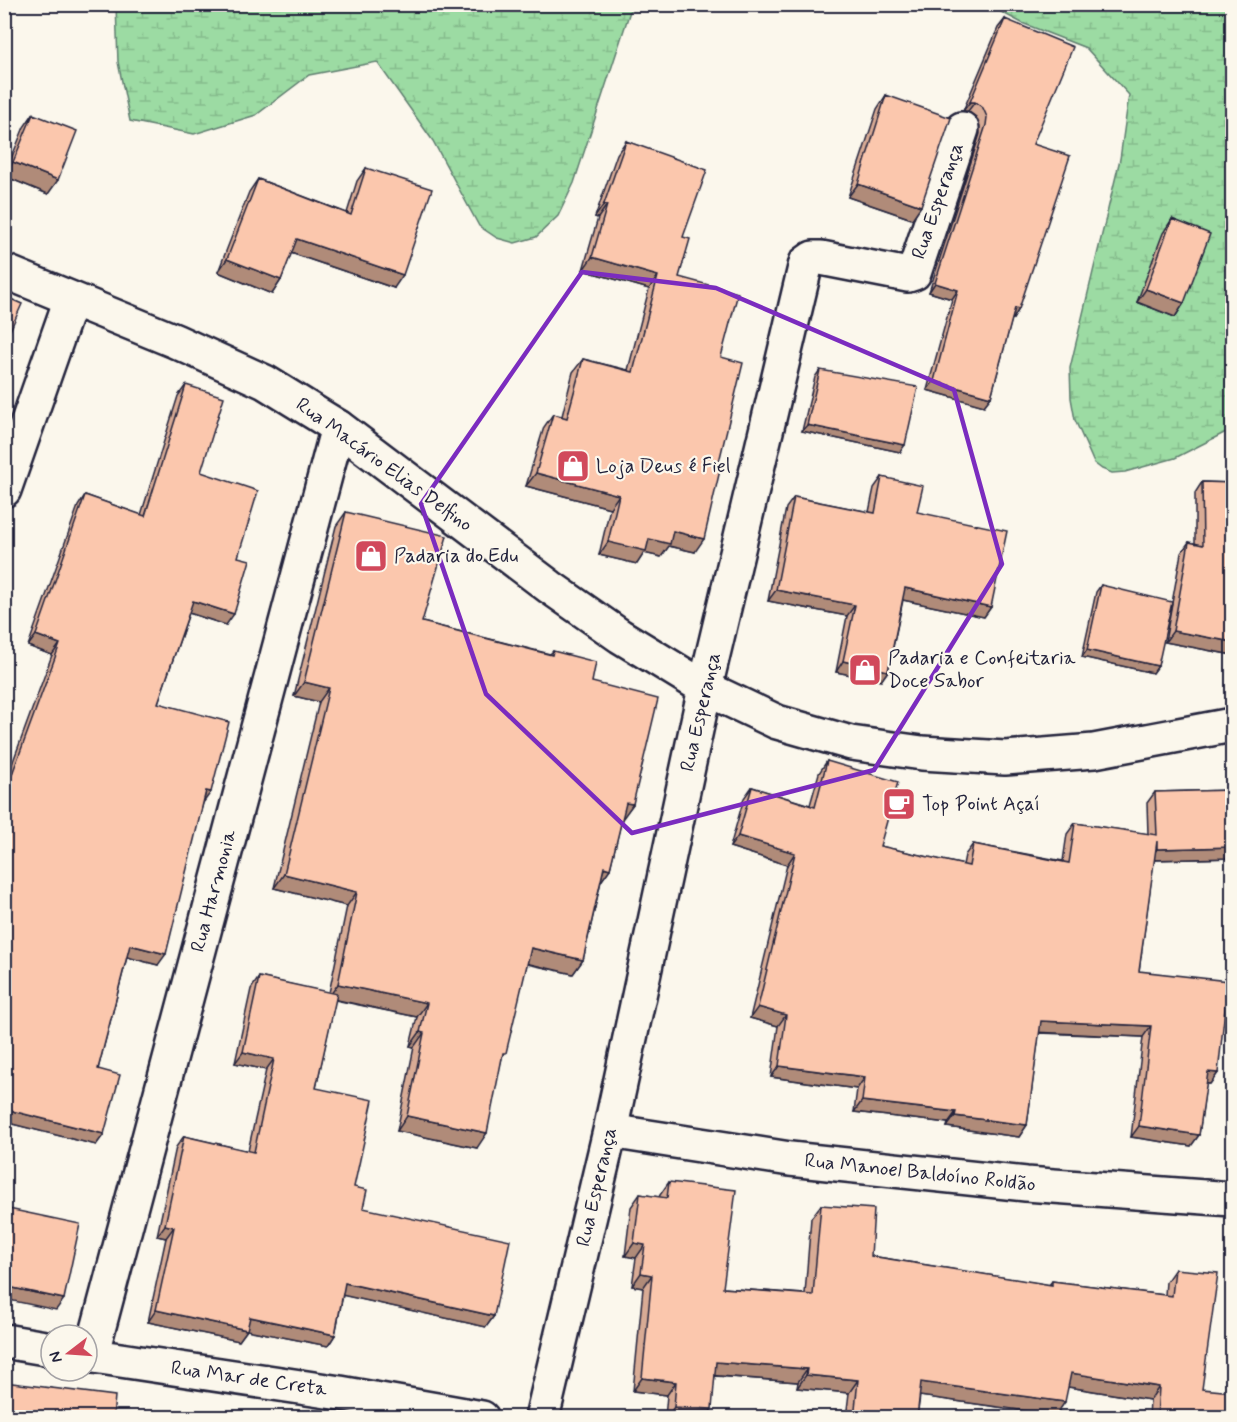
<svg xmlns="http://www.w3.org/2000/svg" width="1237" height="1422" font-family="Mynerve,sans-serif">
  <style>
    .wetland { fill: url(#wetland-marsh); stroke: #5f7e6f; stroke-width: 1.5 }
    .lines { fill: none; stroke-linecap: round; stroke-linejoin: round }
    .street-casing { stroke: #22223b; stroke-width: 38 }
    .secondary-casing { stroke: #22223b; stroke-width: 38 }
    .street { stroke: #fbf7ec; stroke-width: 33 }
    .secondary { stroke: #fbf7ec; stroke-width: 33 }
    .wall { fill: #d8ab95; stroke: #22223b; stroke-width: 1.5 }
    .shaded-wall { fill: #b08b79; stroke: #22223b; stroke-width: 1.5 }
    .building { fill: #fbc7ad; stroke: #22223b; stroke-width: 1.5 }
    .marked { fill: none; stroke: #7b2cbf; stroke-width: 4.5; stroke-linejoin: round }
    .labels { text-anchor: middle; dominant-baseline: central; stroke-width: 4.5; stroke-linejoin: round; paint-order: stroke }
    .street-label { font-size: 20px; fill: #22223b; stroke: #fbf7ec }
    .poi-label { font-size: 20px; fill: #22223b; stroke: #fbf7ec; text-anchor: start }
  </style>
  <defs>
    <pattern id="wetland-marsh" width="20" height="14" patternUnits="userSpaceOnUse" patternTransform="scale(1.5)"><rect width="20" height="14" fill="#9cdba3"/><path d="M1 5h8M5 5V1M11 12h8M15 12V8" fill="none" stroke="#86bc8d"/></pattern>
  </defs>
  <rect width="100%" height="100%" fill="#fbf7ec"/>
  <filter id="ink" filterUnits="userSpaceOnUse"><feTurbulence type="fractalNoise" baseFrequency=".0167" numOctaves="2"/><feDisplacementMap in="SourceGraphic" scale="12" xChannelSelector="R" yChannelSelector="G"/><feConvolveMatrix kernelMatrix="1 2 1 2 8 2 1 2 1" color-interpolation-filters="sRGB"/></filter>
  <g filter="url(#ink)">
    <path class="wetland" d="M116,5V4L632,5L574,183L558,216L536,237L515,243L497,238L479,226L433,141L377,62L309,75L256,115L194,134L130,121L118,62Z
      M988,5H1232V429L1175,458L1125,472L1112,473L1102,469L1094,463L1075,420L1071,398L1070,368L1120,159L1129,95L1086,48L1022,23Z"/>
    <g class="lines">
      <defs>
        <path id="street" d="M4,490L71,299
          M610,1131L790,1159L1026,1184L1232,1199
          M4,1341L51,1349
          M87,1355L340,1393L482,1418
          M91,1356L338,427
          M542,1418L610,1131L705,688L806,263L813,258H821L908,275L914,273L962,129"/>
        <path id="secondary" d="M4,271L175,341L265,382L338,427L550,587L620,636L705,688L777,722L851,743L922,753L1005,758L1094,751L1232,725"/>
      </defs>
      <use href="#street" class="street-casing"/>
      <use href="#secondary" class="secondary-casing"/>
      <use href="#street" class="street"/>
      <use href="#secondary" class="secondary"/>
    </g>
    <path class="wall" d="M1005,19L1033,144L1019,309L1013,319L1012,318L991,397L984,406L927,390L952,299L929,292L980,134V126L976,117L968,111H963L998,28Z
      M886,95L921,206L912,219L848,197L877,109Z
      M33,114L48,194L4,176L24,127Z
      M626,141L683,237L679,277L721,357L695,552L669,546L661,557L644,553L637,564L599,555L610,508L526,486L544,427L553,414L562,416L573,372L583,359L628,370L649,289L583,270L598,218L595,217L617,154Z
      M366,168L394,288L291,253L281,280L272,294L218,272L249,192L258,179L347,213L357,181Z
      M1172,219L1184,303L1175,317L1137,302L1163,233Z
      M820,370L900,452L802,431L815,377Z
      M186,385L201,472L238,557L226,625L189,613L158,703L203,803L158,965L127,957L98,1069L104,1134L96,1145L4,1122V786L52,655L28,646L78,506L85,495L141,515L178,396Z
      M882,477L917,512L991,607L984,617L903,600L888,671L881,681L836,672L847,616L768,601L786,508L794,497L869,512L874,488Z
      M1202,482L1233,483V655L1165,642L1181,553L1189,542L1195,544V493Z
      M346,512L422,622L550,654L553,651L592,682L633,804L622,818L610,869L601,881L583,960L573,974L527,964L502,1058L477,1148L397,1131L414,1047L410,1046L417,1017L335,1000L316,1088L354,1187L363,1208L494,1316L486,1327L343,1295L335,1335L328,1346L247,1330L239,1341L148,1322L166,1238L157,1236L176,1147L184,1136L248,1151L266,1070L235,1063L251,989L259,977L329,993L347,906L274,888L319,702L294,696L336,526Z
      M1101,585L1158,666L1153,673L1082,657L1096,592Z
      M827,761L880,846L963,865L965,855L973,844L1063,861L1067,834L1075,823L1148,834L1147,803L1155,792L1233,790V858L1154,860L1139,971L1218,1073L1210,1084H1206L1199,1135L1191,1146L1131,1137L1143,1037L1039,1033L1027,1125L1019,1137L947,1127L948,1123L854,1112L857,1089L771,1077L778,1026L750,1018L787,865L730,847L744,798L752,787L810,805L819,773Z
      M669,1182L723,1288L805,1294L811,1218L821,1205L871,1256L1049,1285L1052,1281L1165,1295L1166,1282L1175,1269L1202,1389L1233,1418H1149L1150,1400L1068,1387L1056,1415L920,1396L917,1418H846L849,1393L797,1388L798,1382L715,1376L706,1418H665L667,1395L633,1391L643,1288L632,1286L636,1258L625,1256L631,1207L640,1194L659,1197L660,1195Z"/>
    <path class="shaded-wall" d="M970,102H975L968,111H963Z
      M13,162L58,180L48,194L4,176Z
      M858,184L921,206L912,219L848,197Z
      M604,204L607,205L598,218L595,217Z
      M297,239L403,275L394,288L288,252Z
      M592,257L658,276L649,289L583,270Z
      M227,259L281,280L272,294L218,272Z
      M935,283L958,290L952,299L929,292Z
      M1146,289L1184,303L1175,317L1137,302Z
      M1015,308L1019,309L1013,319L1008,317Z
      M934,381L991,397L984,406L927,390Z
      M807,425L905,445L900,452L802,431Z
      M536,473L619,495L610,508L526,486Z
      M673,531L704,539L695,552L669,546L661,557L644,553L637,564L599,555L608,542L649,539Z
      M905,588L991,607L984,617L898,599Z
      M776,590L855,605L847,616L768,601Z
      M193,601L234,614L226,625L186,612Z
      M1173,631L1233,642V655L1165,642Z
      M36,635L60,644L52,655L28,646Z
      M1087,650L1158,666L1153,673L1082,657Z
      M843,661L888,671L881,681L836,672Z
      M304,682L329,688L319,702L294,696Z
      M206,791L211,792L203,803Z
      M626,803L633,804L623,818L616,817Z
      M738,836L795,853L787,865L730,847Z
      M1233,847V858L1149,860L1157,849Z
      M604,867L610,869L600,883Z
      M284,874L357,892L347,906L274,888Z
      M130,945L166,954L158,965L123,956Z
      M531,948L583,960L573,974L521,962Z
      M338,984L427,1003L417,1017L328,998Z
      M758,1007L786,1015L778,1026L750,1018Z
      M1041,1021L1151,1026L1143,1037L1033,1032Z
      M420,1032L424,1033L414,1047L410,1046Z
      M243,1052L274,1059L266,1070L235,1063Z
      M779,1066L865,1077L857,1089L771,1077Z
      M1208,1072L1218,1073L1210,1084L1200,1083Z
      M862,1101L956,1112L948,1123L854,1112Z
      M4,1109L104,1134L96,1145L4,1122Z
      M407,1116L487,1133L477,1148L397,1131Z
      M955,1116L1027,1125L1019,1137L947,1127Z
      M1139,1126L1199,1135L1191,1146L1131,1137Z
      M165,1225L174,1227L166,1238L157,1236Z
      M634,1243L645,1245L636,1258L625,1256Z
      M641,1273L652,1275L643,1288L632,1286Z
      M345,1283L494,1316L486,1327L337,1294Z
      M4,1286L64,1299L56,1310L4,1299Z
      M156,1310L247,1330L239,1341L148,1322Z
      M250,1317L335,1335L328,1346L242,1329Z
      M716,1362L807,1369L798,1382L707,1375Z
      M1071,1373L1159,1387L1150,1400L1062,1386Z
      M806,1375L858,1380L849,1393L797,1388Z
      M642,1378L676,1382L667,1395L633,1391Z
      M921,1382L1065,1402L1056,1415L912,1395Z
      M674,1407L712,1409L706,1418H666Z"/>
    <path class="building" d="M1005,19L1073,47L1033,144L1070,156L1019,309L1015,308L991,397L934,381L958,290L935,283L986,125L987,117L983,108L975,102H970Z
      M886,95L951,118L921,206L858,184Z
      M33,114L77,131L58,180L13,162Z
      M626,141L707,170L683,237L690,239L679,277L738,293L721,357L743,363L717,470H720L704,539L673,531L670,544L649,539L646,551L608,542L619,495L536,473L553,414L567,418L583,359L633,372L658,276L592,257L607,205L604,204Z
      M366,168L432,189L403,275L297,239L281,280L227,259L258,179L351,215Z
      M1172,219L1210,234L1184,303L1146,289Z
      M4,296L22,304L4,344Z
      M820,370L918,387L905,445L807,425Z
      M186,385L224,397L201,472L258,491L238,557L250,560L234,614L193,601L158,703L229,722L211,792L206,791L166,954L130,945L98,1069L120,1075L104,1134L4,1109V796L60,644L36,635L85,495L145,516Z
      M882,477L923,486L917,512L1007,531L991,607L905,588L888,671L843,661L855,605L776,590L794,497L875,513Z
      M1202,482L1233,483V642L1173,631L1189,542L1203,545Z
      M346,512L447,536L422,622L552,655L553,651L596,662L592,682L658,699L633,804L626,803L610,869L604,867L583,960L531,948L506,1053H503L487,1133L407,1116L424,1033L420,1032L427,1003L338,984L357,892L284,874L329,688L304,682Z
      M1101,585L1172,602L1158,666L1087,650Z
      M827,761L898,782L880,846L969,866L973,844L1069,863L1075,823L1157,835L1155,792L1233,790V847L1157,849V841L1139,971L1228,981L1218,1073L1208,1072L1199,1135L1139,1126L1151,1026L1041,1021L1027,1125L955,1116L956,1112L862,1101L865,1077L779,1066L786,1015L758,1007L795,853L738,836L752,787L815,807Z
      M259,977L337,994L316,1088L373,1100L354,1187L367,1190L363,1208L510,1240L494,1316L345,1283L335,1335L250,1317L247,1330L156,1310L174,1227L165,1225L184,1136L254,1152L274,1059L243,1052Z
      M669,1182L736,1190L723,1288L813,1295L821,1205L874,1209L871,1256L1052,1285V1281L1172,1296L1175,1269L1218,1273L1202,1389L1233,1392V1418H1157L1159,1387L1071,1373L1065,1402L921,1382L917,1418H854L858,1380L806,1375L807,1369L716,1362L712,1409L674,1407L676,1382L642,1378L652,1275L641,1273L645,1245L634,1243L640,1194L667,1198Z
      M4,1208L80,1224L64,1299L4,1286Z
      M4,1382L115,1396L113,1418H4Z"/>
  </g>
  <path class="marked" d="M582,272L716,288L954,390L1002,564L874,770L632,833L486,694L421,504Z"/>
  <defs>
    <symbol id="shop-square" viewBox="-11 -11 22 22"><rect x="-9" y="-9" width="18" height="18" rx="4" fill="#d1495b" stroke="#fbf7ec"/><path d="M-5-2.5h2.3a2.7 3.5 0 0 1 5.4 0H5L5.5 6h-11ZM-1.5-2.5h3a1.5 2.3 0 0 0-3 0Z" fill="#fff"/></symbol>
    <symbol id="cafe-square" viewBox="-11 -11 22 22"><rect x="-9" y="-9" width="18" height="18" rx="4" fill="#d1495b" stroke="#fbf7ec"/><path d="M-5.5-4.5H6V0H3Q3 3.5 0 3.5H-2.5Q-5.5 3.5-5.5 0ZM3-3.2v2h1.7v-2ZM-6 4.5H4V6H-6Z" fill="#fff"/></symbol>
  </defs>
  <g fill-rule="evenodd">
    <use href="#shop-square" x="554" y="447" width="38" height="38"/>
    <use href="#shop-square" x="352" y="537" width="38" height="38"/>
    <use href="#shop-square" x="846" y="651" width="38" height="38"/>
    <use href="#cafe-square" x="880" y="785" width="38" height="38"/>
  </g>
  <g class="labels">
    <g class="street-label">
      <text transform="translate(938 201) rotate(-71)">Rua Esperança</text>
      <text transform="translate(384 465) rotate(36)">Rua Macário Elias Delfino</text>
      <text transform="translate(701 712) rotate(-77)">Rua Esperança</text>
      <text transform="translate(214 891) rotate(-75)">Rua Harmonia</text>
      <text transform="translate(920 1173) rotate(6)">Rua Manoel Baldoíno Roldão</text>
      <text transform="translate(597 1187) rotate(-77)">Rua Esperança</text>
      <text transform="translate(249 1379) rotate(8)">Rua Mar de Creta</text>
    </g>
    <g class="poi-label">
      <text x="596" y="466">Loja Deus é Fiel</text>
      <text x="394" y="556">Padaria do Edu</text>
      <text x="888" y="658">Padaria e Confeitaria<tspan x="888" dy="23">Doce Sabor</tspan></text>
      <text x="922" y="804">Top Point Açaí</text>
    </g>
  </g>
  <rect width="1237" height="1422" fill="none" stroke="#fbf7ec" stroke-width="24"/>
  <rect x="12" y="12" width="1213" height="1398" fill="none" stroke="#22223b" stroke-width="2" filter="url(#ink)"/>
  <g transform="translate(69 1353) rotate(253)"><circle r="28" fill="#fbf7ec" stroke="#a4a2a5" stroke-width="1.5"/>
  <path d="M0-4.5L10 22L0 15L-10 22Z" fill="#d1495b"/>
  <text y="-9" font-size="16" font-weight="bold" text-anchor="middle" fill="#22223b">N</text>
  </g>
</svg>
